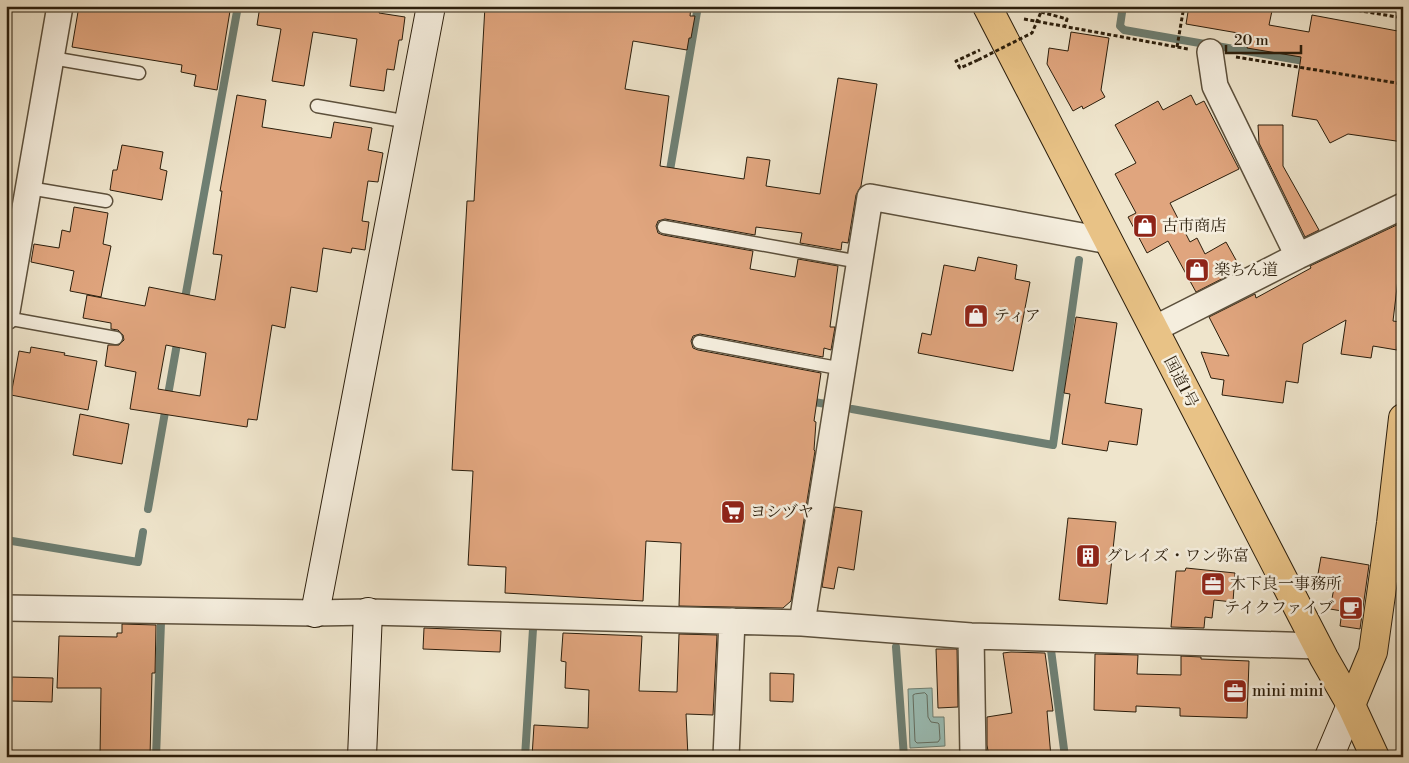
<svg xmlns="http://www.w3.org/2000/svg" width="1409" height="763" font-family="'Libre Bodoni','Noto Serif JP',serif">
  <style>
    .water { fill: #9abfb8; stroke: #6e7f73 }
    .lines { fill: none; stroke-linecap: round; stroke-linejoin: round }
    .shore { stroke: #626e62; stroke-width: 1 }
    .stream { stroke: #6e7f73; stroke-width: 8 }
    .building { fill: #e0a57e; stroke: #2b1e0c; fill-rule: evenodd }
    .lane-casing { stroke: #5c503c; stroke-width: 15 }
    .street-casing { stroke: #5c503c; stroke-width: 28 }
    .secondary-casing { stroke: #2b1e0c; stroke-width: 30 }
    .primary-casing { stroke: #2b1e0c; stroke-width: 30 }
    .highway-casing { stroke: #2b1e0c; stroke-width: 30 }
    .path { stroke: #2b1e0c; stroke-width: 3; stroke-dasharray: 4 2.5; stroke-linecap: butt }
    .lane { stroke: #f5eede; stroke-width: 12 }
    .street { stroke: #f5eede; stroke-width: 25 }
    .secondary { stroke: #f5eede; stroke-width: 28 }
    .primary { stroke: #e8c286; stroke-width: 28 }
    .highway { stroke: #e8c286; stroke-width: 28 }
    .path-bridge { stroke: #2b1e0c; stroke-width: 3; stroke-dasharray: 4 2.5; stroke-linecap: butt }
    .labels { text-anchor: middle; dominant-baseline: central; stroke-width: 5; stroke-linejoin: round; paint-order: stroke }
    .poi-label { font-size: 16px; fill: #2b1e0c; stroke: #f5eede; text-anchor: start }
    .street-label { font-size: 16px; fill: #2b1e0c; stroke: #f5eede }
  </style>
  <rect width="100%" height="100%" fill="#efe5cc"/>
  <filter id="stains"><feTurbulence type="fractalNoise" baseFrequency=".004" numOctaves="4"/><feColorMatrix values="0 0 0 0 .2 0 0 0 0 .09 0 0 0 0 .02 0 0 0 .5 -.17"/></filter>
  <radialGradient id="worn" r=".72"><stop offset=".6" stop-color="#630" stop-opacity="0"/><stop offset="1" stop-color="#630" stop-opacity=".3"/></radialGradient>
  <path class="water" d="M932,688L933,717H944L945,746L910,748L908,689Z"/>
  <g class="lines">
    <path class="shore" d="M925,693L927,695L928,717L931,722L938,723L939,724L940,739L938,742L917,743L915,741L913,695L915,694Z"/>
    <path class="stream" d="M1123,6L1120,26L1124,30L1310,62
      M669,176L698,6
      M184,304L238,6
      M808,401L826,404
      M852,409L1053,445L1079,260
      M148,509L178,338
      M6,540L138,562L143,532
      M896,647L904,757
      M1051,650L1065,757
      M156,757L161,622
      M525,757L533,629"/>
  </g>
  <path class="building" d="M79,6H220L219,9L230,11L217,90L194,86L196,75L181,72L182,65L72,47Z
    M260,6H381L379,13L405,17L402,40H399L394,70L387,69L384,91L350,86L357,39L313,32L304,86L272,81L281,29L257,25Z
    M485,6H691L690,16H695L691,38H689L687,50L633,41L625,89L669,96L660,166L744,179L747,157L770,160L766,186L820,194L838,78L877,84L861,186L856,195L848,243L842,242L841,250L800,243L802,233L756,227L755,235L665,219L658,221L656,226L658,233L663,235L753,251L750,269L795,277L798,259L838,266L830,327H835L831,350L824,348L823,357L700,334L693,336L691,341L693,348L698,350L821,373L814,421L816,422L814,450L815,451L791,601L783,608L679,606L681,543L646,541L643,601L505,593L506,567L468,565L473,471L452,470L467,201H474Z
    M1189,6H1273L1269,25L1309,32L1312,15L1403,32V142L1348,134L1330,143L1317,120L1292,116L1301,57L1247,48L1249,38L1237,36L1238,33L1186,24Z
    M1071,32L1109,38L1101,90L1105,97L1083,109L1082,106L1073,111L1047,64L1049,48L1068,51Z
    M237,95L266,100L262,127L331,138L334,122L372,128L368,150L383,153L378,182L368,181L362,221L369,222L365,250L352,248L351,253L323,248L317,292L291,287L285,328L272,325L257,420L248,419L247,427L130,409L136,372L105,366L108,345H119L124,340L123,335L118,330L111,329V323L83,318L87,295L145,306L149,287L215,300L222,255L213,254L222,191H220ZM166,345L206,353L200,396L158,389Z
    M1191,95L1196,105L1204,101L1239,169L1170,203L1190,242L1197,238L1205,254L1226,242L1241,269L1196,292L1168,241L1147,253L1128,217L1136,213L1115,174L1136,163L1115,125L1158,101L1163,110Z
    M1258,125H1283V166L1319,230L1305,237L1259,143Z
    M122,145L163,152L160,169L167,171L162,200L110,190L113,170H117Z
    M74,207L108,213L103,244L111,246L101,297L70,291L74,271L31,262L34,244L59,248L62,230L70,232Z
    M1403,222V280L1398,279L1393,321L1400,322L1397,350L1373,346L1371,358L1341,354L1346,320L1303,344L1298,383L1286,381L1283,403L1222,395L1224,380L1211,378L1201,352L1229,356L1209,317L1255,294L1256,298L1311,268L1310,266Z
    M978,257L1017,265L1015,279L1030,282L1013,371L918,353L922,333L931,335L944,265L975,271Z
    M1076,317L1117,323L1105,403L1142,409L1137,445L1109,441L1107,451L1062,444L1070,394L1064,393Z
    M31,347L65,353L64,355L97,361L88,410L11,395L19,351L30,353Z
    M80,414L129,424L122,464L73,455Z
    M835,507L862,511L854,570L838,567L834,589L822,587Z
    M1068,518L1116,522L1107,604L1059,600Z
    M1321,557L1369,565L1360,629L1340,626L1342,611L1330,609L1334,588L1316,585Z
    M1186,568L1235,573L1233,602L1214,600L1212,618L1205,617L1204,628L1171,627L1176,571H1185Z
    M122,624L156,625L155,673H152L150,757H100L101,688H57L59,636L117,637V633H122Z
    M424,628L501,631L500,652L423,649Z
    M563,633L642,636L639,691L677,692L679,634L717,635L713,715L686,714L688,757H532L534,725L588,728L589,690L565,688L566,662L561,661Z
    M936,649H957L958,707L938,708Z
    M1011,652L1045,653L1053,711H1047L1051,757H989L987,745V717L1012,713L1003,653Z
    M1095,654L1138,655L1137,674L1181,675V656L1201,657V659L1249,661L1247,718L1180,716V708L1136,706V712L1094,710Z
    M770,673L794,674L793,702L770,701Z
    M12,677L53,678L52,702L11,701Z"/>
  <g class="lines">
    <defs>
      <path id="lane" d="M52,58L139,73
        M317,106L409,122
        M29,188L106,201
        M664,227L860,262
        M6,318L116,338
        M699,342L843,369"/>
      <path id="street" d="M1210,52L1215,86L1298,256
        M6,317L60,6
        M1154,329L1298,256L1403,206
        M6,608L315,613L368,612L802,623L971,636L1318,646
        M802,623L870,197L1109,241
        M971,636L973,757
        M726,757L732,621"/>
      <path id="secondary" d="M315,613L431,6
        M362,757L368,612
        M1329,757L1351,705"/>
      <path id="primary" d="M1351,705L1373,652L1391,523L1403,418"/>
      <path id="highway" d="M987,6L1324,658L1351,705L1375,757"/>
    </defs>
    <use href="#lane" class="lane-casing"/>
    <use href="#street" class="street-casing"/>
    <use href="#secondary" class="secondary-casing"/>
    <use href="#primary" class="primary-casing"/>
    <use href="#highway" class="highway-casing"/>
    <path class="path" d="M1332,6L1403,18
      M1041,12L1067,19L1065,26
      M1024,19L1188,49
      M1177,47L1184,6
      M1236,57L1403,84
      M978,60L960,68L956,61L980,50"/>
    <use href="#lane" class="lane"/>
    <use href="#street" class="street"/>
    <use href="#secondary" class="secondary"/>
    <use href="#primary" class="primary"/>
    <use href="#highway" class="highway"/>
    <path class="path-bridge" d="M978,60L1032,33L1041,12"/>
  </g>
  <defs>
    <symbol id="shop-square" viewBox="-11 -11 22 22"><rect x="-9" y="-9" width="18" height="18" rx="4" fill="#8f2418" stroke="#f5eede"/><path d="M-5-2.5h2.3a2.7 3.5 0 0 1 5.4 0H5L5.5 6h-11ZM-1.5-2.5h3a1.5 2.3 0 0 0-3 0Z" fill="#fff"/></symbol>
    <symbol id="supermarket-square" viewBox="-11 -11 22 22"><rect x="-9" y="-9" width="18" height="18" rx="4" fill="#8f2418" stroke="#f5eede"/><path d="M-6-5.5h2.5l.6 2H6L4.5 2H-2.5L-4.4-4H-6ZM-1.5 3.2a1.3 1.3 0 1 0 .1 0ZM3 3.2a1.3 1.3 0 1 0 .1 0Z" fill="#fff"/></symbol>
    <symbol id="building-square" viewBox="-11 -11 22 22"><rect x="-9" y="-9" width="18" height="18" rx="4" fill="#8f2418" stroke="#f5eede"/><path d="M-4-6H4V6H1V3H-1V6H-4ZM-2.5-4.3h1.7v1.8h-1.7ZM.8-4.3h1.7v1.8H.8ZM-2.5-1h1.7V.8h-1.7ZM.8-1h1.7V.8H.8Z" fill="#fff"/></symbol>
    <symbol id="office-square" viewBox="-11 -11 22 22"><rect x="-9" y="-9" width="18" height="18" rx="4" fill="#8f2418" stroke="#f5eede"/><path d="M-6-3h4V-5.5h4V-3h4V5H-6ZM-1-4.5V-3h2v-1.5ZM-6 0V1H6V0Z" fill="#fff"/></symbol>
    <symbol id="cafe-square" viewBox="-11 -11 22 22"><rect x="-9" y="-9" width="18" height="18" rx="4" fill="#8f2418" stroke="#f5eede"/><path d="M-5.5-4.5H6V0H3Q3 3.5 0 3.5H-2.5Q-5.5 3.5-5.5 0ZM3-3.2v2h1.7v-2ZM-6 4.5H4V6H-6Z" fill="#fff"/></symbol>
  </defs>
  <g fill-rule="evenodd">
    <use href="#shop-square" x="1131" y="212" width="28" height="28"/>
    <use href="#shop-square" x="1183" y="256" width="28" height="28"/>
    <use href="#shop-square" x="962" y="302" width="28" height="28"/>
    <use href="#supermarket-square" x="719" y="498" width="28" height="28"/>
    <use href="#building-square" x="1074" y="542" width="28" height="28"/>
    <use href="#office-square" x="1199" y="570" width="28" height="28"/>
    <use href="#cafe-square" x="1337" y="594" width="28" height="28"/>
    <use href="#office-square" x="1221" y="677" width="28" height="28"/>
  </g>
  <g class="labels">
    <g class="poi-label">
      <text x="1162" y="226">古市商店</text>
      <text x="1214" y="270">楽ちん道</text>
      <text x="994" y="316">ティア</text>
      <text x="750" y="512">ヨシヅヤ</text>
      <text x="1106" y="556">グレイズ・ワン弥富</text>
      <text x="1230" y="584">木下良一事務所</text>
      <text x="1334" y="608" text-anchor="end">テイクファイブ</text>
      <text x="1252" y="691">mini mini</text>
    </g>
    <g class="street-label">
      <text transform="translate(1181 382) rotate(63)">国道1号</text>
    </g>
  </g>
  <rect width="1409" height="763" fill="none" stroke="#efe5cc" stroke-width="25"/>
  <rect x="8" y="8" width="1394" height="748" fill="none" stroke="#2b1e0c" stroke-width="2.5"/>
  <rect x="12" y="12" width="1384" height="738" fill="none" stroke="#2b1e0c"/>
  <path d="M1226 45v8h75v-8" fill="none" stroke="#2b1e0c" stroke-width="2.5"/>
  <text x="1234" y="45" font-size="15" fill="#2b1e0c" stroke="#f5eede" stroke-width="4" paint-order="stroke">20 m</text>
  <rect width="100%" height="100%" filter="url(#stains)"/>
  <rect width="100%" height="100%" fill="url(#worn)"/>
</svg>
